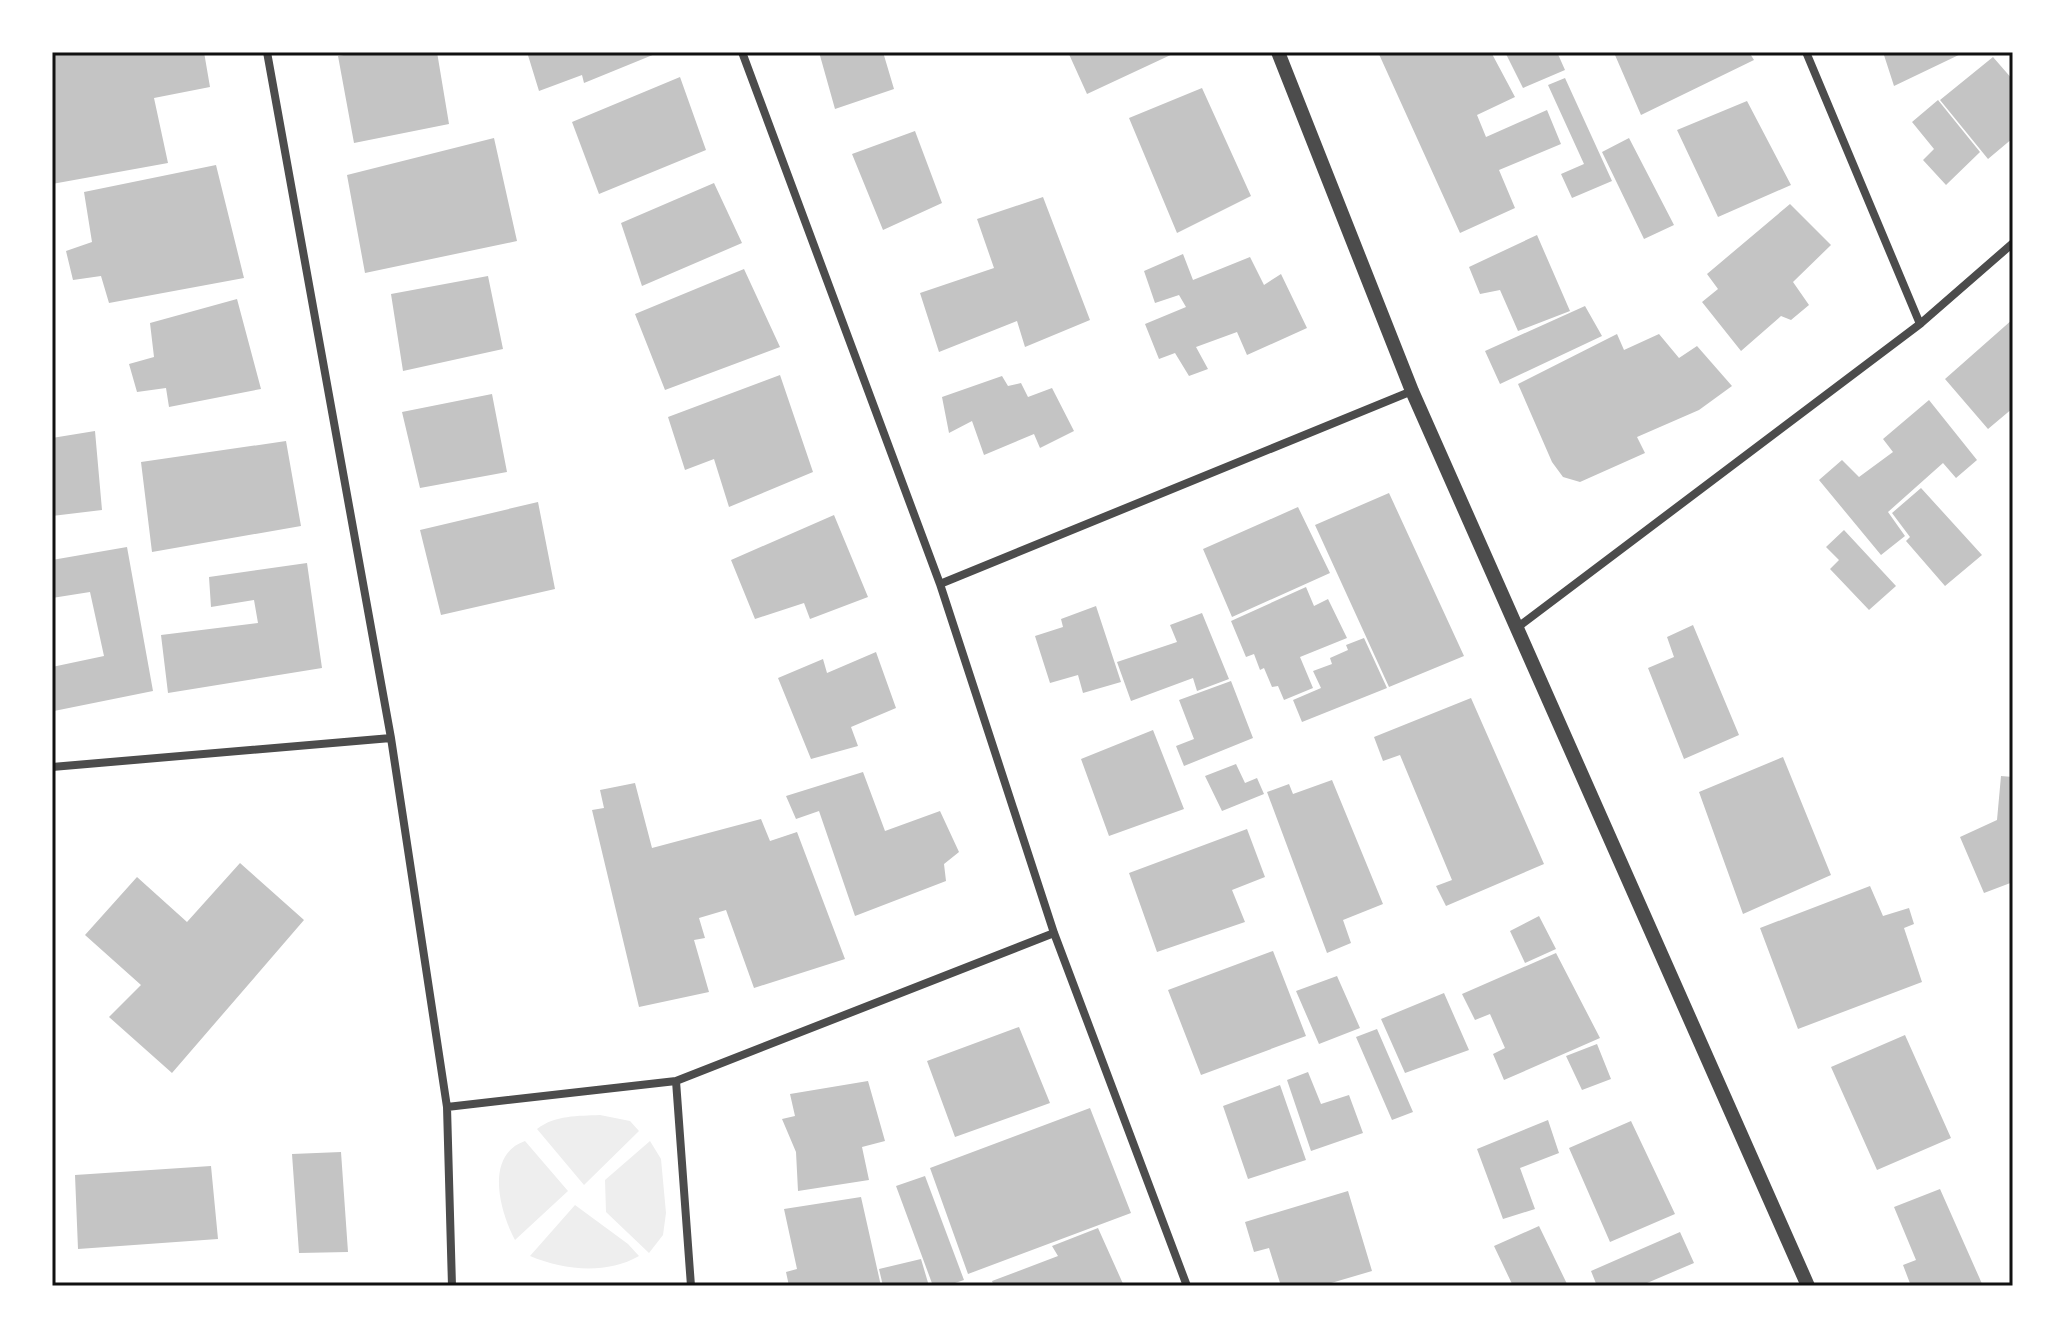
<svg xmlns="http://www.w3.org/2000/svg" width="2065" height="1338" font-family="Overpass,sans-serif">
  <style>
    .green { fill: #eee }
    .building { fill: #c4c4c4 }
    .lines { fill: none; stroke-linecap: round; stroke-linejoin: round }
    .minor { stroke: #4c4c4c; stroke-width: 8 }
    .tertiary { stroke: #4c4c4c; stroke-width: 14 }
    .neatline { fill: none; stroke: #111; stroke-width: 3 }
  </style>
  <rect width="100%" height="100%" fill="#fff"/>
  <path class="green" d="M600,1115L630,1121L639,1131L584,1185L537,1129C555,1115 578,1116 600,1115Z
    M525,1141L568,1191L515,1240C500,1212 484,1155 525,1141Z
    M650,1141L661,1159L666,1213L663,1235L649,1253L606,1212L605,1180Z
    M575,1205L628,1244L639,1256C606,1275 563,1270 530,1256Z"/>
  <path class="building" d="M204,52L210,87L154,98L168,163L52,184V53Z
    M361,52H437L449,124L354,143L338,56Z
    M527,52H660L584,83L582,75L539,91Z
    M819,52H883L894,89L835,109Z
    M1068,52H1177L1087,94Z
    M1378,52H1491L1515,97L1477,115L1486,137L1547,110L1561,144L1499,170L1515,208L1460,233Z
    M1505,52H1557L1565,70L1523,88Z
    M1620,52H1749L1754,60L1641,115L1615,55Z
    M1883,52H1965L1894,86Z
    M1993,57L2013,80V138L1988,159L1940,100Z
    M680,77L706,150L599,194L572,122Z
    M1565,78L1612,181L1572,198L1561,174L1584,164L1548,85Z
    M1202,88L1251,196L1177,233L1129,118Z
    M1938,100L1980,152L1946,185L1923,160L1934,149L1912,122Z
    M1747,101L1791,185L1718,217L1677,130Z
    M915,131L942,203L883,230L852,154Z
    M494,138L517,241L365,273L347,175Z
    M1629,138L1674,225L1644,239L1602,152Z
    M216,165L244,278L109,303L101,276L73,280L66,251L92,242L84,192Z
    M714,183L742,243L642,286L621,223Z
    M1043,197L1090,320L1025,347L1017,321L939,352L920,293L994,268L977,219Z
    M1790,204L1831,245L1793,282L1809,305L1791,320L1781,316L1741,351L1702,302L1718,289L1707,274Z
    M1537,235L1570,311L1518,331L1500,290L1480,294L1469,267Z
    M1183,254L1193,280L1250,257L1264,285L1281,274L1307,328L1247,355L1237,332L1196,347L1208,369L1189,376L1175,353L1159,359L1145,324L1186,307L1179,295L1155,303L1144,271Z
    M744,269L780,347L665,390L635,314Z
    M488,276L503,349L403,371L391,294Z
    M237,299L261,389L169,407L166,388L137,392L129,364L154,357L150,323Z
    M1585,306L1602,336L1500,384L1485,351Z
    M2013,319V408L1988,429L1945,379Z
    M1617,334L1624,350L1659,334L1679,358L1697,346L1732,386L1699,410L1637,437L1645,453L1580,482L1563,477L1552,462L1518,384Z
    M780,375L813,472L729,507L714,459L685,470L668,417Z
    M1002,376L1008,386L1021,383L1028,397L1052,388L1074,431L1040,448L1034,434L984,455L972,421L949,433L942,397Z
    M492,394L507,472L420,488L402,412Z
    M1929,400L1977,460L1956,478L1943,463L1888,512L1905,536L1881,555L1819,480L1842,460L1859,477L1893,452L1883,439Z
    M95,431L102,510L52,516V438Z
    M286,441L301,526L152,552L141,462Z
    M1921,488L1982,555L1945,586L1906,541L1910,537L1892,513Z
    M1389,493L1464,656L1389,687L1315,525Z
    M538,502L555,589L441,615L420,530Z
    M1298,507L1330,573L1232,617L1203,549Z
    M834,515L868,597L810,619L804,603L755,619L731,560Z
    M1844,530L1896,586L1869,610L1830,569L1839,560L1826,547Z
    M127,547L153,691L54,711L52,667L104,656L90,592L52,598V560Z
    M307,563L322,668L168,693L161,635L258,623L254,600L211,607L209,577Z
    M1306,587L1314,606L1328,599L1347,638L1300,657L1313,688L1284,700L1278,686L1272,687L1264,668L1260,670L1254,654L1246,657L1231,621Z
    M1096,606L1121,682L1083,693L1078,675L1050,683L1035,636L1063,627L1061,619Z
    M1202,613L1229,679L1197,691L1193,678L1131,701L1117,662L1177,642L1170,625Z
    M1693,625L1739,735L1684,759L1648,668L1674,657L1667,637Z
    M1364,638L1387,688L1302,722L1293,700L1321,688L1313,671L1332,664L1330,658L1348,650L1346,645Z
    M876,652L896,708L851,727L858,746L811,759L778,678L823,659L827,673Z
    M1231,681L1253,738L1184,766L1176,746L1194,739L1179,700Z
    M1471,698L1544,864L1446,906L1436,886L1452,880L1400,755L1383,761L1374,737Z
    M1153,730L1184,809L1109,836L1081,759Z
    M1783,757L1831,875L1743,914L1699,792Z
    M1236,764L1245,783L1257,778L1264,794L1222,811L1205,776Z
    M863,772L885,831L940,811L959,852L944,864L946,881L855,916L819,811L796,819L786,796Z
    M2001,776L2013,777V882L1984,893L1960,837L1997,820Z
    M1332,780L1383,904L1343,920L1351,943L1327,953L1267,792L1289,784L1293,794Z
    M635,783L652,848L761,819L770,841L797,832L845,959L754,988L726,910L699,918L705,938L694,940L709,992L639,1007L592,810L604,808L600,790Z
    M1247,829L1265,877L1232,890L1245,922L1157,952L1129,873Z
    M240,863L304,920L172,1073L109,1017L141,985L85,935L137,877L187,922Z
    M1870,886L1883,916L1909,908L1914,924L1904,928L1922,982L1798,1029L1760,928Z
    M1539,916L1556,949L1525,963L1510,931Z
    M1273,951L1306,1036L1201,1075L1168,990Z
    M1556,953L1600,1038L1504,1080L1493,1054L1505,1048L1490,1014L1475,1020L1462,994Z
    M1337,976L1360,1028L1319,1044L1296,991Z
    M1444,993L1469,1050L1405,1073L1381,1019Z
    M1019,1027L1050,1103L955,1137L927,1061Z
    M1377,1029L1413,1112L1392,1120L1356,1037Z
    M1905,1035L1951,1138L1877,1170L1831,1067Z
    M1597,1044L1611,1079L1582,1090L1566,1056Z
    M1308,1072L1321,1104L1349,1095L1363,1133L1311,1151L1287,1080Z
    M868,1081L885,1141L862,1147L869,1180L798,1191L796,1152L782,1119L795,1116L790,1094Z
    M1280,1085L1306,1160L1248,1179L1223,1106Z
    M1090,1108L1131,1213L968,1274L930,1168Z
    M1548,1120L1559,1153L1520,1168L1535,1209L1503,1219L1477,1149Z
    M1631,1121L1675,1214L1610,1242L1569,1148Z
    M341,1152L348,1252L299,1253L292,1154Z
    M211,1166L218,1239L78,1249L75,1175Z
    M925,1176L964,1280L946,1286H933L896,1186Z
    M1940,1189L1983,1286H1911L1903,1265L1916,1260L1894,1207Z
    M1348,1191L1372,1271L1321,1286H1281L1269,1248L1254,1252L1245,1222Z
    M861,1197L881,1286H789L786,1272L797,1269L784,1209Z
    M1539,1226L1568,1286H1513L1494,1246Z
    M1098,1228L1124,1286H994L992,1281L1058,1256L1052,1246Z
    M1680,1232L1694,1263L1640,1286H1597L1591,1271Z
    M921,1259L929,1286H883L879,1269Z"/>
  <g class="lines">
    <path class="minor" d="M267,52L391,738L447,1107L452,1286
      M742,52L940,584L1054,933L1187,1286
      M1806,52L1920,324
      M940,584L1412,391
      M1518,627L1920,324L2013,243
      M52,767L391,738
      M676,1081L691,1286
      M447,1107L676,1081L1054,933"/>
    <path class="tertiary" d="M1278,52L1412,391L1808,1286"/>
  </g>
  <rect width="2065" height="1338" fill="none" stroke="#ffffff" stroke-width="108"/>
  <rect x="54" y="54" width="1957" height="1230" class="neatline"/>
</svg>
